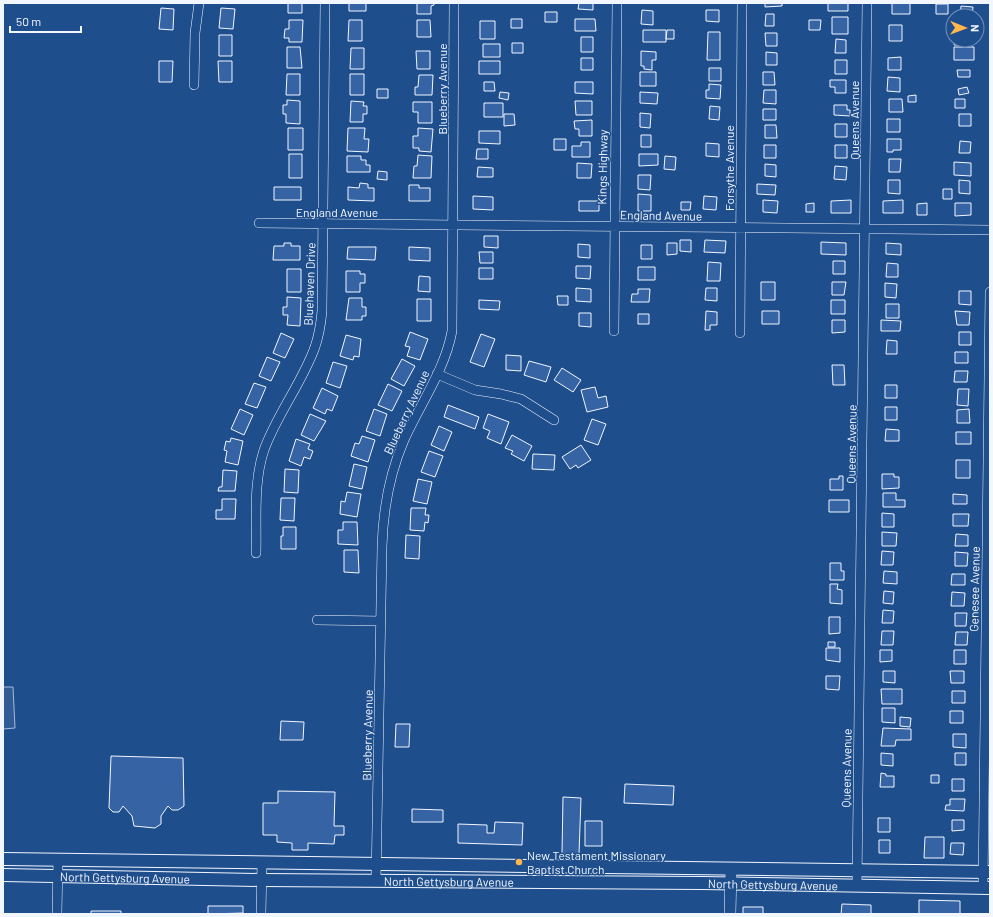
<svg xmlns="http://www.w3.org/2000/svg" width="993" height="917" font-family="Barlow,sans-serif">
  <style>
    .built { fill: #305b95; stroke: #a8bbd7 }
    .building { fill: #3563a3; stroke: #f2f6ff }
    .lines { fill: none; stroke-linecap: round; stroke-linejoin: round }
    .minor-casing { stroke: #f2f6ff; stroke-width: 10 }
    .tertiary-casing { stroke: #f2f6ff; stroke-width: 12 }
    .secondary-casing { stroke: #f2f6ff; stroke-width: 14 }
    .minor { stroke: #1f4e8c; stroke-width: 9 }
    .tertiary { stroke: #1f4e8c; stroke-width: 11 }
    .secondary { stroke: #1f4e8c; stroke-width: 12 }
    .poi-dot { fill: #ffb74d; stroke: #1f4e8c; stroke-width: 1.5 }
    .labels { text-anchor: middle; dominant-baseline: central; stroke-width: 3; stroke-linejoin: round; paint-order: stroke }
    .street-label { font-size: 12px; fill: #f2f6ff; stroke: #1f4e8c }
    .poi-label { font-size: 12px; fill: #f2f6ff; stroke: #1f4e8c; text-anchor: start }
  </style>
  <rect width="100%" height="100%" fill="#1f4e8c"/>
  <path class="built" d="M3,687H13L15,728L3,729Z"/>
  <path class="building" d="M288,3H302V13H288Z
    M349,3H366V11H349Z
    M417,3H434V5L431,6V14H417Z
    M579,3H593V10L578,9Z
    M765,3H782V6L765,7Z
    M828,3H848V11H828Z
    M892,3H910V14H892Z
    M936,4H948V14H936Z
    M961,6L973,7L972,16H960Z
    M161,8L174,9L173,30L159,29Z
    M221,8L235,9L233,29L219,28Z
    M642,10L653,11V25L641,24Z
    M706,10H719V22L706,21Z
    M545,12H557V22H545Z
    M766,14H774V26H765Z
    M832,17H848V34H832Z
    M511,19H522V28H511Z
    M575,19H595L596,31H575Z
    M289,20H303L302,42H289V38H284L285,29H289Z
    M349,20H362V41H348Z
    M417,20H430L431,37H417Z
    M809,20H821L820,30H809Z
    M480,21H495V39H480Z
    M889,25H902V41H889Z
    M643,30H666V42H643Z
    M667,30H674V39H666Z
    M708,32H720V60H707Z
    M765,33H777V46H766Z
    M219,35H232V56H219Z
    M581,37H593V52H581Z
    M836,39L846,40V53H835Z
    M955,40H971V45H954Z
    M512,43H523V53H512Z
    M483,44H500V57H483Z
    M287,47H300L302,68H287Z
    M954,47H974V60H954Z
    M351,48H364V69H350Z
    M416,51H430V69H417Z
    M641,51L656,52V60H652V70L644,69V66H641Z
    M766,52L777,53V65H766Z
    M901,57V70H888V58Z
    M581,58H593V70H581Z
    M835,60H847V74H835Z
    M159,61H173L172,82H159Z
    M218,61H232V82H219Z
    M479,61H500V74H479Z
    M709,68H721V81H709Z
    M957,70H970V77H958Z
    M640,72H656V86H640Z
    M763,72H774L775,85H763Z
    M287,74H300V95H286Z
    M350,74H364V95H350Z
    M419,75H433L432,95H415V87H418Z
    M888,77L900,78V92L887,91Z
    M830,80H846V93H835V87H830Z
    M484,82H494L495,91H484Z
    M575,82H593V94L575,93Z
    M709,84L721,85L720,99L706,98V90H709Z
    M967,87L969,93L959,95L958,89Z
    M377,89H388V98H377Z
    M764,90H776V104L763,103Z
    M500,92L509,93L508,100L499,98Z
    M640,92L658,93L657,104L640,103Z
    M916,95V102H908V96Z
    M889,99H902L903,112H889Z
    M955,99H965V108H955Z
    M287,100L300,101V124L286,123V114H283V105H287Z
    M351,101L364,102L363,106H367V114H363V122H350Z
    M575,101H592V115H576Z
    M413,102H432V123H418V112H413Z
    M484,103H503V117H484Z
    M834,105H847V110H850V116L834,115Z
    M710,106L720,107L719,120L709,119Z
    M763,109H776V120H763Z
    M640,113L651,114L650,128L640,127Z
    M504,114H514L515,125L504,126Z
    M959,114H971V126H959Z
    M887,119H900V132H887Z
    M592,120V136H579V129H575L574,121Z
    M835,124H847V137H835Z
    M765,125H776L777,138H765Z
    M288,128H303V150H288Z
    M348,128H365L364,139H369L368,152L347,151Z
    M418,128L433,129L431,152L419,151V148H413V136H418Z
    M479,131H500V144L479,143Z
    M641,135H651V147H641Z
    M554,139H566V150H554Z
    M887,139H901V150H893V152H887Z
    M960,141L971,142L970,153H959Z
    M581,142H590V157H572V146H581Z
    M706,143L719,144V157L706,156Z
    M764,145H776V158H764Z
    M835,145H847V158H835Z
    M477,149H488V159H476Z
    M289,154H302V178H289Z
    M639,154H658V165L639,166Z
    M418,155L432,156L431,178H413L414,166H417Z
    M347,156H361V160H366V165H370V172H347Z
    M665,156L676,157L675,170L664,169Z
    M889,159H901L900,172H889Z
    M954,162L971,163V176L954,175Z
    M577,163L592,164L591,178H577Z
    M765,164L776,165V177L765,176Z
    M835,166L847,167L846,180L834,179Z
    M478,167L493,168V177H477Z
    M378,171L387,172V180L377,179Z
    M638,175H651L650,190L638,189Z
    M888,180H900V194L888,193Z
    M959,180L970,181V194L959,193Z
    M360,183L368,184V188H374V201L348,200V187L359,188Z
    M757,184L776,185L775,195L757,194Z
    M409,185H419V188H430V201H409Z
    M274,187H301V200H274Z
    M943,189H952V199H943Z
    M638,194L651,195V211H638Z
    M473,196L493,197V210L473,209Z
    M704,196L717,197L716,210L703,209Z
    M763,200L778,201L777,213L763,212Z
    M851,200V213H831V201Z
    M903,200V213H883V201Z
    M579,201H599V211H579Z
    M681,202H691L690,210H681Z
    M814,203V212H806V204Z
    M927,203V215H917V204Z
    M955,203H971V215L955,216Z
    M484,236H498V248L484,247Z
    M680,240H691V252L680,251Z
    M705,240L726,241L725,253L704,252Z
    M821,242L846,243V255L821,254Z
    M284,243H291V246H300V260H273L274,246H284Z
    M667,243H677V254L667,255Z
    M886,243L901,244V255L886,254Z
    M578,244L590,245V258L578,257Z
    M641,245H652V259H641Z
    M348,247H376L375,260L347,259Z
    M409,247L430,248V261L409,260Z
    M479,252H493V263H480Z
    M833,261H845V274H833Z
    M708,262L721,263L720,281H707Z
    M887,263L898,264V277H886Z
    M576,266H591L590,279L576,278Z
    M638,267H655V280H638Z
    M479,268H493V279H479Z
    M287,269H301V292H287Z
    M346,271H360V274H365V283H360V292H346Z
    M419,276L430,277V292L418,291Z
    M761,282H775V300H761Z
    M832,282H846L844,295H832Z
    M885,283L897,284L896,298L885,297Z
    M576,288L591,289V302L576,301Z
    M706,288H717V301L705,300Z
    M638,289H650L649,302H631L632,294H638Z
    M959,291H971V305L959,304Z
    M557,296H568V305H558Z
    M287,297L301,298L300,326L287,325L288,315H283V307H287Z
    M349,298H362V307H366V316H362V320H346Z
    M417,299H431V321H417Z
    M479,300L500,301L499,310L479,309Z
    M831,300H845V314H831Z
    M886,304H899V318H886Z
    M706,311L717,312V325H710V330H705Z
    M762,311H779V324H762Z
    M955,311L970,312L969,325H957Z
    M579,313H591V327L579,326Z
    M638,314H649V324H638Z
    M832,320H845V332L832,333Z
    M881,320L901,321L900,331H881Z
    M410,332L428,339L420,360L407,356L410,347L405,346Z
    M959,332H971V345H959Z
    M281,333L294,339L285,358L273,353Z
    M481,334L495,339L484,367L470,362Z
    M346,335L361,339L359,357L354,356L353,360L340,356Z
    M887,340L897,341V354H886Z
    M955,352H968V363H955Z
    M506,355L521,356V371L506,370Z
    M267,357L280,362L271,381L259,376Z
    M402,359L415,366L404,386L391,379Z
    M529,361L551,367L546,382L524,375Z
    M333,362L347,366L340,388L326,383Z
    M832,365H844L845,385H833Z
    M562,368L581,380L573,392L554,380Z
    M955,371H968L967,382H954Z
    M254,383L266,387L257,408L245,404Z
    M388,384L402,391L392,411L378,405Z
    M885,385H897V398H885Z
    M595,387L598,398L606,396L608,407L587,412L581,390Z
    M322,388L338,396L332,411L327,409L325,414L313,408Z
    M958,389H969L968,406L957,405Z
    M448,405L479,417L475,429L444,417Z
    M885,407H897V420H885Z
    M240,409L253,415L244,435L231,429Z
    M374,409L387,414L380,436L366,431Z
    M969,409L970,423H957V410Z
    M310,414L326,421L314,441L301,435Z
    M488,414L509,422L501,444L487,438L490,431L483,428Z
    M592,419L606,424L598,445L584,440Z
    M439,426L452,432L444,451L431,445Z
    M886,429L899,430V441H885Z
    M956,432H971V444H956Z
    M512,435L532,446L524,461L511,454L513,451L505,448Z
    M362,436L375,440L368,462L351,456L355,443L359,444Z
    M231,438L243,441L238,465L225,462L227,451L224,450L226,441L230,442Z
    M296,439L310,444L308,449L313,451L310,459L304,457L301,466L289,461Z
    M581,445L591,460L578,468L576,465L570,469L562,457Z
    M429,451L443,456L435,477L421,472Z
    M533,454L555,455L554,470L532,469Z
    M956,460H970V478H956Z
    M354,464L367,467L362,489L349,486Z
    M285,469L299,470L298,493L284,492Z
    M223,470L237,471L235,491H218L219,487H222Z
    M882,474H894V477H899V488L882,489Z
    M839,476H843V490H830V479H839Z
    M418,479L432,482L427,504L413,501Z
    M347,492L361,494L357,517L340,514L341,501L345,502Z
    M883,493H896V500H905V507H883Z
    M953,494L967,495V504H953Z
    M281,498H295L294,521L280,520Z
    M222,499H236L235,519H216V510H222Z
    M829,500H849V512H829Z
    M411,508H426L425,515H429L428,523L425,522L424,531L410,530Z
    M882,513L894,514V527H882Z
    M953,514H969L968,526H953Z
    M343,522H357L358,545L338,544V530H343Z
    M283,527H296V549H281V536H283Z
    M882,532L897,533L896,546H882Z
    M956,534L968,535V546H955Z
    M406,535L420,536L419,559L405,558Z
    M344,550H358L359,573L344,572Z
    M882,551L894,552L893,565H881Z
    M955,552L968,553L967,566H955Z
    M830,563H841V571H844V580H830Z
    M884,571L897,572V584L883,583Z
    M952,574H965V585H951Z
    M830,584H838L837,589L842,590V604L830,603Z
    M884,591L894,592L893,604L883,603Z
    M952,592L965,593L964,606H951Z
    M883,610L894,611L893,623H882Z
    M955,613H967L966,626H955Z
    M829,617H840V633L829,634Z
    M882,631H894L893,645H881Z
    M956,632H968L967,645H955Z
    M828,642H835V647H828Z
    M826,648H840V662L826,660Z
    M880,650H892V661L880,662Z
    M954,650H966V664H954Z
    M883,671H895V683L883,682Z
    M950,671H964V683H951Z
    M826,676H840L839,690L826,689Z
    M881,689H902V704H882Z
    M952,691H965V703H952Z
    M882,708H895V723L882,722Z
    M950,711H963V723H950Z
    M900,717L911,718L910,727L900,726Z
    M281,721L304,722L303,740H280Z
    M396,724H410L409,747H395Z
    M883,728L911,729V740H896L895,746H881Z
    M953,734H966V748L953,747Z
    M881,753L893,754V766L881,765Z
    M955,753H966V765H955Z
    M111,756L183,758L184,806L178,810H172L168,806L161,816V824L155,828L134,826L132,816L123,806L119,812H113L109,808Z
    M881,773L886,774V776H894V787H880Z
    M931,775H939V783H931Z
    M952,779H964V791H952Z
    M625,784L674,786L673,805L624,803Z
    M278,791L335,792L334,826H344V835H335L334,844L308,843V850H292V843L277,842V835H263V803H278Z
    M563,797L581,798L579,854H562Z
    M950,799H965L964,811L945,810L946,805H950Z
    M412,809L443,810V822H412Z
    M878,818H890V832H878Z
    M952,820H964V830L952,831Z
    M585,821H602V846H585Z
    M495,822L523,823L522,845L458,843V824L487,825V833H494Z
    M925,837H944V858H924Z
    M879,840H890V853H879Z
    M951,843H964L963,855L950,854Z
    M919,900L960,901V914H919Z
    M842,904L871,905V914H841Z
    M208,906H243V913L208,914Z
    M743,907H763V914H743Z
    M91,911H121V914H91Z"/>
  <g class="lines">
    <defs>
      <path id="minor" d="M194,85L195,33L199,3
        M259,223L990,230
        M614,331L617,3
        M740,333L742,3
        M437,374L475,390L501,394L521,399L554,420
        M256,553C257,519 253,483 264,450C277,414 302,383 315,347C319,335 321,323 322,311L325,3
        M317,620L381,621
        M376,881L382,547C383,510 389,475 404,440C420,404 445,370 452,331L454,3
        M857,886L867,3
        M983,887L990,292
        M57,914L58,860
        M261,914L262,864"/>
      <path id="tertiary" d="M730,914L731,869"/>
      <g id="secondary">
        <path d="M3,859L990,872"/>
        <path id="s1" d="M3,875L261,880L702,883L990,888"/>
      </g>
    </defs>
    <use href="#minor" class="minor-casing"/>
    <use href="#tertiary" class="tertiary-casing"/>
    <use href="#secondary" class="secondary-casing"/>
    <use href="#minor" class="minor"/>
    <use href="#tertiary" class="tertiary"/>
    <use href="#secondary" class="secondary"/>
  </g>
  <circle class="poi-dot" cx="519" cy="862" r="4"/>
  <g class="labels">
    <g class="street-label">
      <text transform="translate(442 89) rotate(-90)">Blueberry Avenue</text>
      <text transform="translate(854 120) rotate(-90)">Queens Avenue</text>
      <text transform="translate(602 167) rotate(-89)">Kings Highway</text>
      <text transform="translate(729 168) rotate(-90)">Forsythe Avenue</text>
      <text x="337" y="212">England Avenue</text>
      <text transform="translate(661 215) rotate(1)">England Avenue</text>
      <text transform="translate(309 284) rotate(-88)">Bluehaven Drive</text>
      <text transform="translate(406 412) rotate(-65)">Blueberry Avenue</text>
      <text transform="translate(851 444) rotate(-89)">Queens Avenue</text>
      <text transform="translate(974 589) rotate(-89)">Genesee Avenue</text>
      <text transform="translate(367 735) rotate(-89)">Blueberry Avenue</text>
      <text transform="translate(846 768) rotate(-89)">Queens Avenue</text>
      <text stroke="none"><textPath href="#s1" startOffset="122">North Gettysburg Avenue</textPath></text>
      <text stroke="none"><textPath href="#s1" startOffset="446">North Gettysburg Avenue</textPath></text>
      <text stroke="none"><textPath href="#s1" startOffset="770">North Gettysburg Avenue</textPath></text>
    </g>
    <g class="poi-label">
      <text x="527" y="855">New Testament Missionary<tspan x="527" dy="14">Baptist Church</tspan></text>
    </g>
  </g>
  <rect width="993" height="917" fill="none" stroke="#f2f6ff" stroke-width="8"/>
  <g transform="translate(965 28) rotate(91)"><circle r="19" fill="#1f4e8c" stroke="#7391ba"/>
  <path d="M0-3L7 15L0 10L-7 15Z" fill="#ffb74d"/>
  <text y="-6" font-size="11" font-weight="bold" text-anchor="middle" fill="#f2f6ff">N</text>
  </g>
  <path d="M10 26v6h71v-6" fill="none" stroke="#f2f6ff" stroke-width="2"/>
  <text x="16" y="26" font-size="12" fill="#f2f6ff" stroke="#1f4e8c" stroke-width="3" paint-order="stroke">50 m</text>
</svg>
